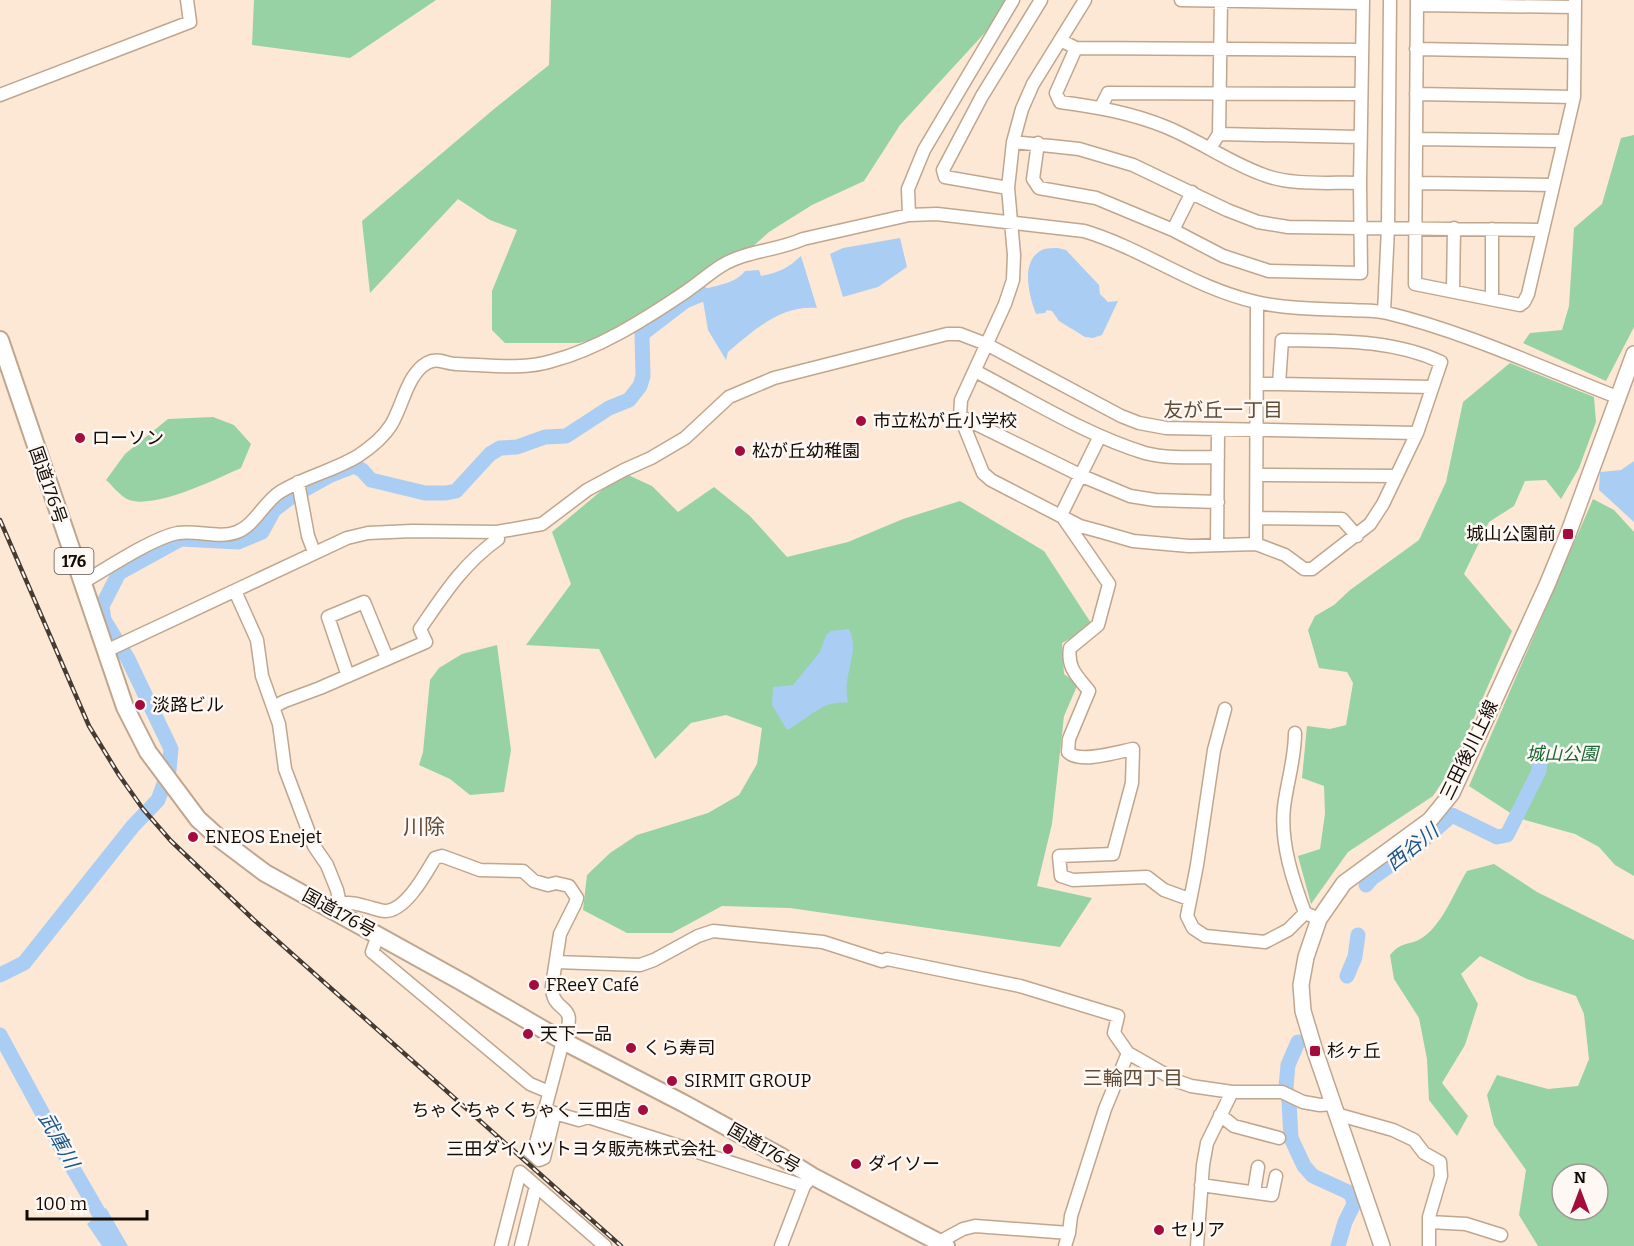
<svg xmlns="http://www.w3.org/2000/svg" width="1634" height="1246" font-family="Bitter,'Noto Sans JP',serif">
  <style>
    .green { fill: #96d2a3; fill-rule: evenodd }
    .water { fill: #aacef3 }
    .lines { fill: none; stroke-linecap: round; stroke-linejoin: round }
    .river { stroke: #aacef3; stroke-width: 15 }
    .minor-tunnel { stroke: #dac7b6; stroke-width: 12; stroke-dasharray: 12 6; stroke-linecap: butt }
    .minor-casing { stroke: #bfa68f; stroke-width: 15 }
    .major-casing { stroke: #bfa68f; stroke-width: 18 }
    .highway-casing { stroke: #bfa68f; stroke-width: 20 }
    .minor { stroke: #fff; stroke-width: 12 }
    .major { stroke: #fff; stroke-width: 15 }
    .highway { stroke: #fff; stroke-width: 16 }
    .rail-casing { stroke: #463b31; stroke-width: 4.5 }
    .rail { stroke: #fef8f4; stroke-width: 2; stroke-dasharray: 7; stroke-linecap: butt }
    .poi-dot { fill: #a50b3d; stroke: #fef8f4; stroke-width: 2 }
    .labels { text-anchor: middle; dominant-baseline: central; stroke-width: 5; stroke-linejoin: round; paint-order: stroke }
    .shield { fill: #fef8f4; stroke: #5a534c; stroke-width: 1.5 }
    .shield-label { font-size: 16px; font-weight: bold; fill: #140c04 }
    .poi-label { font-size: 18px; fill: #140c04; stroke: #fef8f4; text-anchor: start }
    .street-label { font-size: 18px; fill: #140c04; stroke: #fef8f4 }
    .park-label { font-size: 18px; font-style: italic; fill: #196835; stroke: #fef8f4 }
    .neighbourhood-label { font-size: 20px; fill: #614c37; stroke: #fef8f4 }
    .water-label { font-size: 20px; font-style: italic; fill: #16578f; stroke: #fef8f4 }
    .quarter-label { font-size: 21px; fill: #614c37; stroke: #fef8f4 }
  </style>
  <rect width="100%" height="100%" fill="#fde8d5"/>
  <path class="green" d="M254,0H436L350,58L252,45Z
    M551,0H1015L900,125L864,181L812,205L769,232L732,265L649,326L579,343H505L492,330V291L517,230L490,220L458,199L370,293L362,221L494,109L549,65Z
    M1634,135V327L1606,381L1523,343L1530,333L1562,330L1569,306L1574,228L1602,204L1621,138Z
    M1510,363L1594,397L1596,422L1579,468L1561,499L1546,480L1525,481L1514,506L1489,522L1464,574L1512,631L1453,766L1433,796L1348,852L1311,904L1298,856L1320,849L1325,814L1324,786L1302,778L1307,726L1330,729L1346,725L1353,683L1347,672L1319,668L1308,630L1315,616L1334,605L1350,590L1419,540L1446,482L1463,402Z
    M213,417L234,425L251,444L241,468C216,479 152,511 127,499C119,495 112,485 106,480L125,454L168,419Z
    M626,474L652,486L678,512L714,487L750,516L787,557L848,542L903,519L960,501L1044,551L1093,626L1062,643L1064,674L1078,684L1064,716L1052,824L1037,886L1092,898L1060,947L790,908L722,906L672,933H627L583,910L587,875L610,853L637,835L708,813L739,795L757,764L762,728L726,715L691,723L655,759L599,649L526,645L571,584L552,532L601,491Z
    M1593,499L1614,510L1634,532V876L1615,865L1599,847L1575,834L1518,818L1469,786Z
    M497,645L511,750L504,792L470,795L450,779L419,765L423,752L430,680L439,668L462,654Z
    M1494,864L1537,892L1634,940V1246H1538L1519,1215L1526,1170L1494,1125L1487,1095L1497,1075L1548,1089L1578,1086L1589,1059L1584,1014L1576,996L1527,979L1480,956L1461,974L1478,1004L1465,1045L1442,1083L1468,1116L1457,1136L1429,1100L1427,1059L1419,1018L1394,979L1390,955C1403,940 1409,946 1422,938C1443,924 1454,892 1467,871ZM1562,1174H1598V1210H1562Z"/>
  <path class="water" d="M900,238L907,267L878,287L843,297L830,254L843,248Z
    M1058,248L1066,250L1099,285L1100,294L1108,302L1118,301L1102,335L1093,338L1085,337L1059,321L1052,311L1047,310L1045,313L1036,314C1029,296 1019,259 1044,249C1048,248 1054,248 1058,248Z
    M801,256L817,308C781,305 754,330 728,352L726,360L708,330L703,301L694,294C710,284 732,287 745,271L759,270L761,276C778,273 788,268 801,256Z
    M1634,461V522L1599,490L1600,472L1621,470Z
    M849,629C858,648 849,664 847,683C846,690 847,697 848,703C822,699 808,720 787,730L772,705L773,687L793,685L820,652L826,635L831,631Z
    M106,1208L128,1246H102L87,1224Z"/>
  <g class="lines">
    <path class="river" d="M1366,885L1372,878L1412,850L1452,815L1497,837L1507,835L1539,771L1540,755L1543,749
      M0,975L24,963L133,826L158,800L169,770L171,749L128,659L104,620L102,606L119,573L181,539L238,542L262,532L274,510L291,497L331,475L354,466L362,470L371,480L425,493H446L456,491L490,454L500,448L517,447L545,437L566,436L609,408L629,400L640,386L643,376L642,334L685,301L702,294
      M1347,976L1355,957L1358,935
      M0,1035L64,1153L118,1246
      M1298,1042L1288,1065L1286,1087L1289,1102L1291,1138L1304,1166L1313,1176L1348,1192L1352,1196L1354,1204L1345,1222L1338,1246"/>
    <path class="minor-tunnel" d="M526,1182L534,1151"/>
    <defs>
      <path id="minor" d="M1181,0L1363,3
        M1417,0L1415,284L1520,305L1524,302L1528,294L1574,97L1575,0
        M1417,5L1575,7
        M1060,40L1076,48L1362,50
        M1076,48L1056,93L1060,102C1097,107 1132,113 1166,127C1200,141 1230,163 1264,175C1293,186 1329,182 1360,183
        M1416,49L1574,52
        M1416,94L1574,97
        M0,95L190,22L187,0
        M1101,107L1108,93L1361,94
        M1219,134L1360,137
        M1416,139L1562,141
        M1013,142L1022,109L1033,84L1085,0
        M1038,143L1033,179L1039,188L1096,198L1173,230L1223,256L1269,271L1361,273L1360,183L1363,0
        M1210,148L1219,134L1221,0
        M1416,183L1552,185
        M1008,188L945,177L943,170L982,96L1041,0
        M909,215L908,189L924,150L1013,0
        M1492,229V299
        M1173,230L1192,192
        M1453,291L1454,228
        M1384,312L1388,228L1390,0
        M975,371C1029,399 1086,435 1145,453C1167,459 1195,457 1218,457
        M1258,384H1279L1282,340C1335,341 1392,339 1441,362L1417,433L1383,504L1370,524L1312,569H1304L1285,555L1256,544L1189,546L1133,541L1102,532L1080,526L991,480L983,473L960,416L961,400L1005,304L1013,280L1014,255L1008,188L1013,142L1079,149L1133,165L1227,210L1258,222L1288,227L1361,228L1542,230
        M1279,384L1432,387
        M960,416L1082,476L1130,496L1155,500L1218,502
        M1257,475L1396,476
        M298,482L308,536L314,552
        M1061,515L1100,436
        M1256,518L1342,519L1357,536
        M1064,519L1109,584L1098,625L1070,648C1067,668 1077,676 1089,691L1069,739L1068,752C1079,764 1117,752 1133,749L1132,783L1113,854L1059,856L1061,876L1073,880L1147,877L1164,890L1189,899
        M1256,544L1257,303
        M1217,545L1218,430
        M82,583C106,569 152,538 178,533C197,530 219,539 237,532C255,525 264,502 280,492C304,477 333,471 358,456C370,448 383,438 391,425C402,408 407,374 427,363C438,357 446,364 457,364C488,365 523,370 552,361C598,349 642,321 681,295C695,286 707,275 721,266C747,250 777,251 803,239L909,215L937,214L1084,231C1144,249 1194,288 1256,302C1286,309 1320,309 1351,310C1362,311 1375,310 1387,313C1466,332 1542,368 1617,397
        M235,591L257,640L262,676L279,724L285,769L314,846L327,865L337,890L340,904L337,912
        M106,651L347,538L368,533L412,531L497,532L542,524L587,490L624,470L651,458L685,438L729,397L774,378L947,334H960L986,344L1121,416L1139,423L1166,428L1417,433
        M348,676L328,617L364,602L387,658
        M273,707L285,701L320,688L426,642L420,629C444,594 463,564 498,539L497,532
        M1225,709L1214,750L1197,865L1187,916L1193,928L1205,936L1265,942L1288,930L1305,913
        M1295,733C1295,759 1287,782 1284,807C1280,843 1293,881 1305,913L1312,916
        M340,904C351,901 361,905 372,908C376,909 381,911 385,911C406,911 426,873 435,858L442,856L480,870L523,871L534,881L548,885L556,883L569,886L577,898L575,904L560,934L552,986C552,1017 581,999 563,1041L534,1151
        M378,935L372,952L530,1084L549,1092
        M556,962L640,965L654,960L698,936L713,931L823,942L882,961L887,959L1020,986L1118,1016L1114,1033L1128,1053L1177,1081L1191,1086L1232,1092H1282L1303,1102L1320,1105L1333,1104
        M544,1110L579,1120L588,1117L804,1186
        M1336,1114L1393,1130L1414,1140L1424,1153L1440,1162L1441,1176L1429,1217V1246
        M1220,1115L1234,1126L1279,1138
        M527,1149L539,1160L544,1158L555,1113
        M1201,1185L1272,1195L1276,1176
        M1254,1192L1258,1167
        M1429,1222L1466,1224L1501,1235
        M939,1242L963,1229L975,1226L1069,1233
        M501,1246L520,1172L605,1246
        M521,1246L536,1186
        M781,1246L804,1186L808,1181
        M1065,1246L1069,1233L1071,1216L1105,1109L1128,1053
        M1197,1246L1203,1165L1207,1143L1232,1092"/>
      <path id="major" d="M1382,1246L1315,1051L1303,1011L1301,985L1306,957L1319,919L1344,883L1430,820L1452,793L1547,585L1568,534L1634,354"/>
      <path id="highway" d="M0,340L125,707L148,752L198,819L220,839L265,873L462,982L563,1041L683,1103L780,1156L812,1176L946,1246"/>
    </defs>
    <use href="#minor" class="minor-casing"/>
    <use href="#major" class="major-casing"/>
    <use href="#highway" class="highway-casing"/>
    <use href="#minor" class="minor"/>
    <use href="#major" class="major"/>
    <use href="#highway" class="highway"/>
    <defs>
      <path id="rail" d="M0,520L89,726L119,775L143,809L171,841L254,920L621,1246"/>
    </defs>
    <use href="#rail" class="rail-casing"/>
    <use href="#rail" class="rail"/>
  </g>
  <g class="poi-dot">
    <circle cx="861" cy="421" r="6"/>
    <circle cx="80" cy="438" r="6"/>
    <circle cx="740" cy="451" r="6"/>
    <rect x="1562" y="528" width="12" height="12" rx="3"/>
    <circle cx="140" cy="705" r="6"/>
    <circle cx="193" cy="837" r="6"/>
    <circle cx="534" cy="985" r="6"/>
    <circle cx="528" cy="1034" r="6"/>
    <circle cx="631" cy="1048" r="6"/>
    <rect x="1309" y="1045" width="12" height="12" rx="3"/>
    <circle cx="672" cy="1081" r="6"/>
    <circle cx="643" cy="1110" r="6"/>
    <circle cx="728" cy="1149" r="6"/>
    <circle cx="856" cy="1164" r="6"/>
    <circle cx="1159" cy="1230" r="6"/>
  </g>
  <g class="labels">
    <rect class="shield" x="54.5" y="548" width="39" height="26" rx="4.5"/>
    <g class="shield-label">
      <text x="74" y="561">176</text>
    </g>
    <g class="poi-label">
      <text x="873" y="421">市立松が丘小学校</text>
      <text x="92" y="438">ローソン</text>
      <text x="752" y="451">松が丘幼稚園</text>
      <text x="1556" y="534" text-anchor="end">城山公園前</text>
      <text x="152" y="705">淡路ビル</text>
      <text x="205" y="837">ENEOS Enejet</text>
      <text x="546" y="985">FReeY Café</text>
      <text x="540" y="1034">天下一品</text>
      <text x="643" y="1048">くら寿司</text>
      <text x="1327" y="1051">杉ヶ丘</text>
      <text x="684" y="1081">SIRMIT GROUP</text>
      <text x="631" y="1110" text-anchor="end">ちゃくちゃくちゃく 三田店</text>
      <text x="716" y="1149" text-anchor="end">三田ダイハツトヨタ販売株式会社</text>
      <text x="868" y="1164">ダイソー</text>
      <text x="1171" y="1230">セリア</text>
    </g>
    <g class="street-label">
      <text transform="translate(48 485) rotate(71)">国道176号</text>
      <text transform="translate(1469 750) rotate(-64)">三田後川上線</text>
      <text transform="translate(339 913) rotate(29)">国道176号</text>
      <text transform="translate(764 1148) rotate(30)">国道176号</text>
    </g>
    <g class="park-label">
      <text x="1562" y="754">城山公園</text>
    </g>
    <g class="neighbourhood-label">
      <text x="1223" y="410">友が丘一丁目</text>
      <text x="1133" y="1078">三輪四丁目</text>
    </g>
    <g class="water-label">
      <text transform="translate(1412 847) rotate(-39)">西谷川</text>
      <text transform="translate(59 1140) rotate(61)">武庫川</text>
    </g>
    <g class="quarter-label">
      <text x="424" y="827">川除</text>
    </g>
  </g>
  <g transform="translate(1580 1192)"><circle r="28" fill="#fef8f4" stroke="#a09a94" stroke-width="1.5"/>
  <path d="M0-4.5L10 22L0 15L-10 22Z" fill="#a50b3d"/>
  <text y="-9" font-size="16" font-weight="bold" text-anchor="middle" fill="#140c04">N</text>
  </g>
  <path d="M27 1210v9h120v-9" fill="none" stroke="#140c04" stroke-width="3"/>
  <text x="36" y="1210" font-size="18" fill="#140c04" stroke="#fef8f4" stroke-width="4.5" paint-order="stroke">100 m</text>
</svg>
